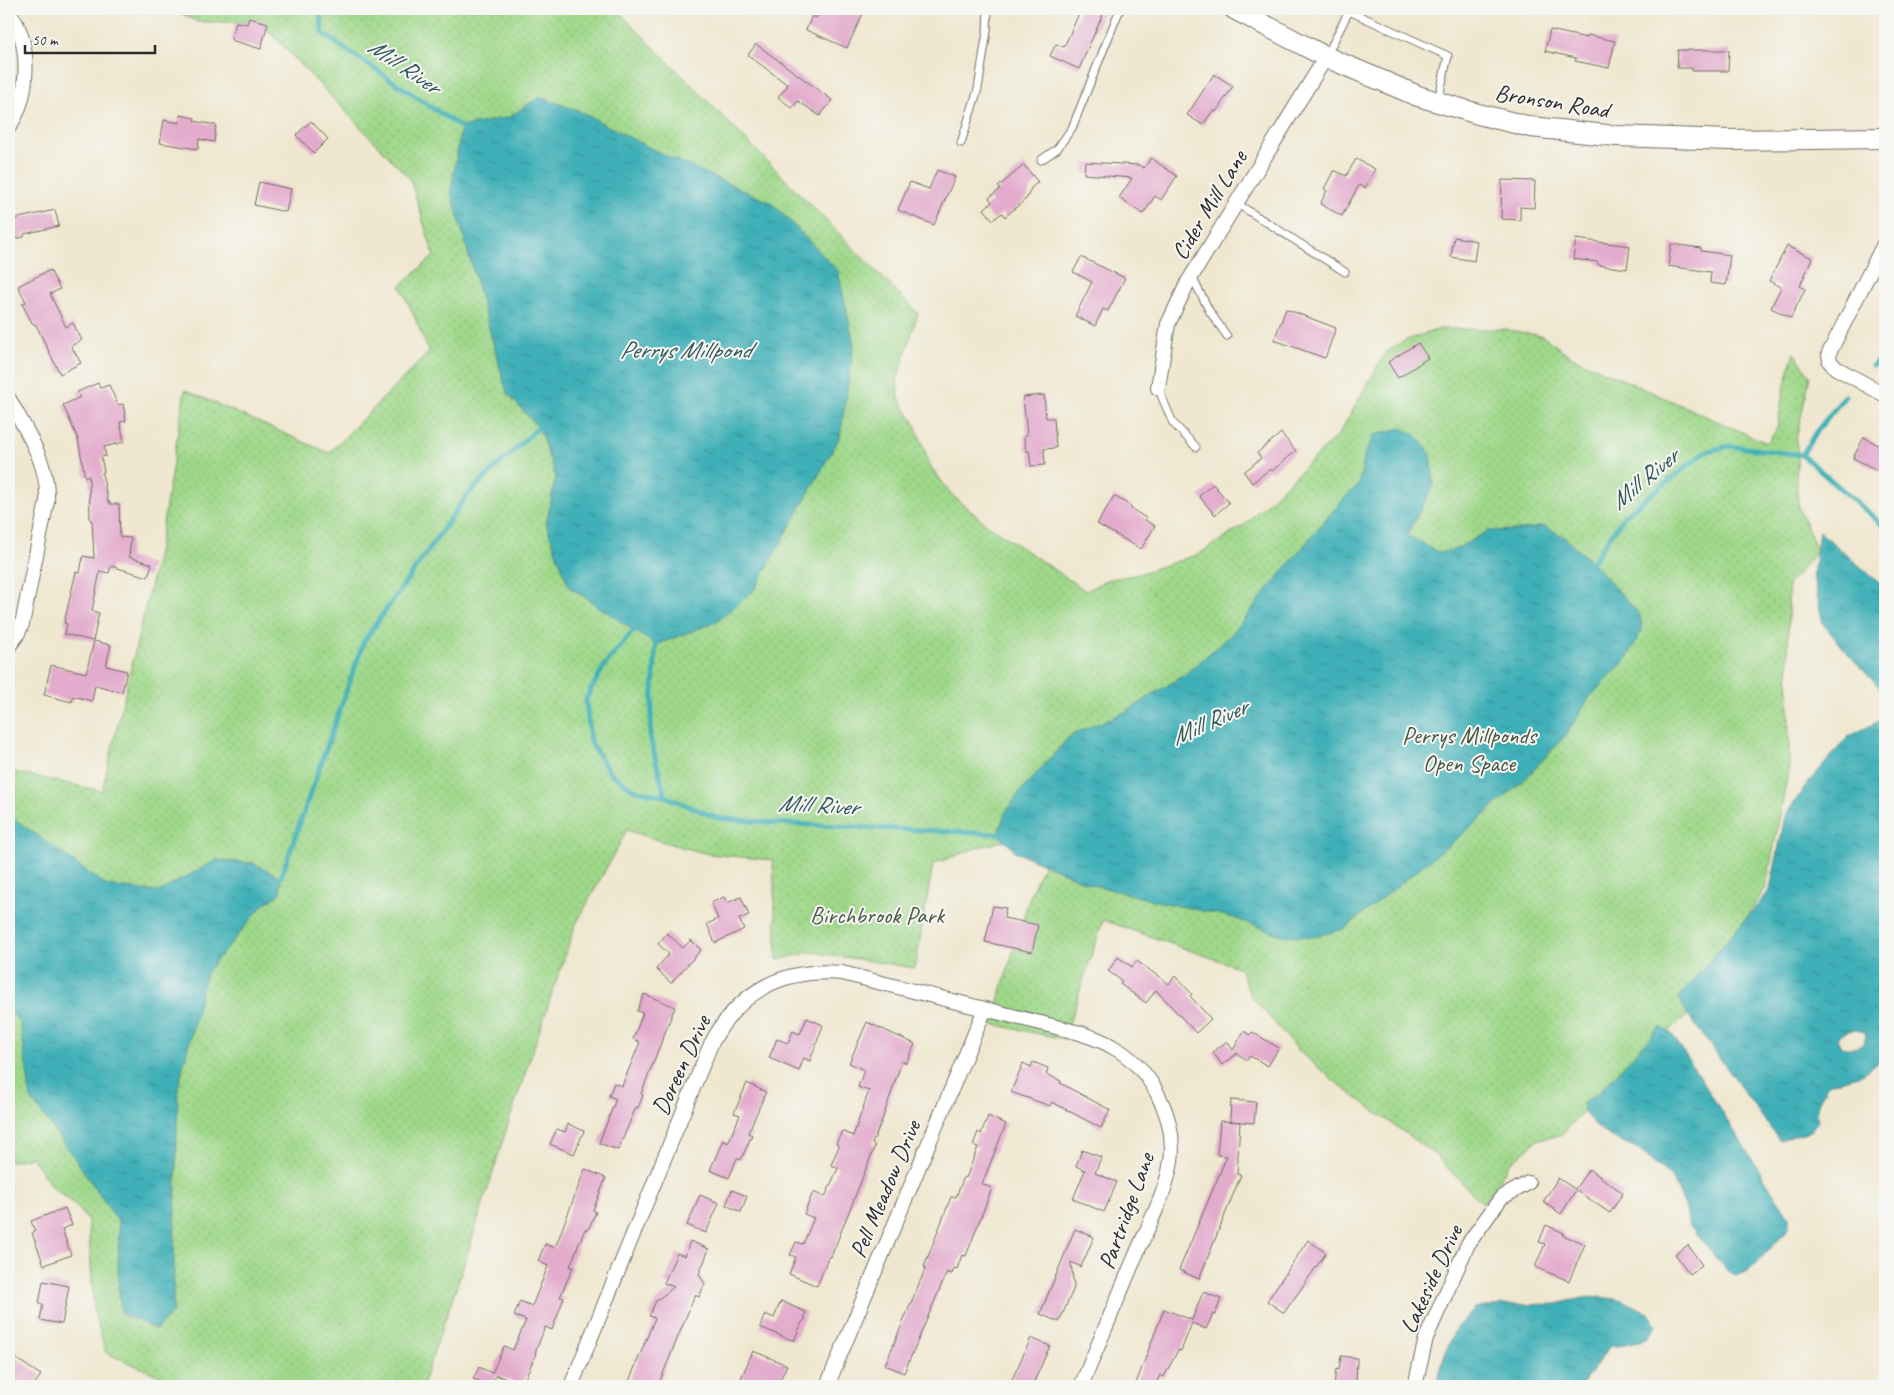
<svg xmlns="http://www.w3.org/2000/svg" width="1894" height="1395" font-family="Caveat,sans-serif">
  <style>
    .park { fill: url(#park-dots); stroke: #65825a }
    .water { fill: url(#water-ripples); stroke: #356e72; fill-rule: evenodd }
    .lines { fill: none; stroke-linecap: round; stroke-linejoin: round }
    .stream { stroke: #3fb0b8; stroke-width: 5 }
    .building { fill: #e3accd }
    .lane-casing { stroke: #706d64; stroke-width: 9 }
    .street-casing { stroke: #706d64; stroke-width: 16 }
    .secondary-casing { stroke: #706d64; stroke-width: 22 }
    .lane { stroke: #fff; stroke-width: 7 }
    .street { stroke: #fff; stroke-width: 14 }
    .secondary { stroke: #fff; stroke-width: 20 }
    .labels { text-anchor: middle; dominant-baseline: central; stroke-width: 4; stroke-linejoin: round; paint-order: stroke }
    .street-label { font-size: 24px; fill: #2b2b2b; stroke: #f6f6f2 }
    .park-label { font-size: 24px; fill: #485643; stroke: #f6f6f2 }
    .water-label { font-size: 25px; font-style: italic; fill: #325a5c; stroke: #f6f6f2 }
  </style>
  <defs>
    <pattern id="park-dots" width="8" height="8" patternUnits="userSpaceOnUse" patternTransform="scale(1.25)"><rect width="8" height="8" fill="#9fd88a"/><path d="M2 2h.1M6 6h.1" fill="none" stroke="#89ba77" stroke-width="1.8" stroke-linecap="round"/></pattern>
    <pattern id="water-ripples" width="26" height="14" patternUnits="userSpaceOnUse" patternTransform="scale(1.25)"><rect width="26" height="14" fill="#3fb0b8"/><path d="M2 4q2-2 4 0t4 0M15 11q2-2 4 0t4 0" fill="none" stroke="#358f96"/></pattern>
  </defs>
  <rect width="100%" height="100%" fill="#f6f6f2"/>
  <filter id="ink" filterUnits="userSpaceOnUse"><feTurbulence type="fractalNoise" baseFrequency=".02" numOctaves="2"/><feDisplacementMap in="SourceGraphic" scale="10" xChannelSelector="R" yChannelSelector="G"/><feConvolveMatrix kernelMatrix="1 2 1 2 8 2 1 2 1" color-interpolation-filters="sRGB"/></filter>
  <filter id="wash" filterUnits="userSpaceOnUse"><feTurbulence type="fractalNoise" baseFrequency=".0096" numOctaves="4" result="noise"/><feDisplacementMap in="SourceGraphic" scale="20" xChannelSelector="R" yChannelSelector="G"/><feGaussianBlur stdDeviation="1.12" result="paint"/><feColorMatrix in="noise" values="0 0 0 0 0 0 0 0 0 0 0 0 0 0 0 0 0 1.4 0 .05"/><feComposite in="paint" operator="in"/></filter>
  <g filter="url(#wash)">
    <rect width="100%" height="100%" fill="#efe7cf"/>
    <path class="park" d="M172,9H616L918,313L897,381L899,398L915,424L931,467L952,495L985,523L1086,591L1106,580L1138,574L1199,554L1244,525L1339,434L1386,352L1406,340L1440,329H1503L1542,336L1572,357L1585,363L1767,443L1777,429L1783,393L1794,352L1810,376L1796,439L1798,458L1796,475L1798,505L1817,551L1788,585L1789,768L1766,887L1745,919L1700,1004L1607,1086L1560,1136L1539,1139L1510,1163L1483,1204L1435,1155L1343,1088L1302,1054L1250,995L1240,968L1103,920L1064,1039L991,1024L1032,890L1052,847L1034,832L977,848L933,864L915,968L811,952L777,960L773,860L709,854L670,844L627,830L575,926L509,1121L462,1271L422,1386H172L167,1379L106,1353L94,1311L88,1221L73,1203L51,1186L32,1157L9,1162V771L102,791L158,553L185,390L329,453L429,352L411,309L400,286L434,256L410,179L260,22H198Z"/>
    <path class="water" d="M539,97L577,110L660,153L772,203L838,271L854,344L840,437L755,589L716,622L656,645L569,587L546,524L556,477L539,428L507,393L451,191L461,127L509,117Z
      M1401,428L1416,435L1431,455L1434,484L1407,535L1440,553L1456,549L1488,531L1522,530L1543,526L1563,536L1592,562L1640,615L1642,630L1626,660L1590,697L1566,735L1526,778L1465,832L1344,929L1313,937L1282,935L1231,917L1151,900L1090,884L1016,852L998,834L1005,813L1018,794L1071,735L1125,712L1184,675L1230,636L1328,516L1359,483L1365,454L1374,435Z
      M1819,531L1885,588V699L1880,688L1852,658L1823,624L1813,576Z
      M1885,712V1058L1858,1076L1828,1084C1821,1095 1814,1108 1818,1121L1811,1131L1779,1140L1689,1016L1678,998L1770,890L1785,816L1806,785L1848,737L1881,720ZM1855,1030L1865,1032C1869,1048 1852,1050 1841,1047L1837,1039C1842,1032 1846,1031 1855,1030Z
      M9,815L107,886L159,892L216,860L252,863L281,877L280,894L262,906L206,973L178,1088L173,1312L156,1330L139,1321L121,1314L118,1278L119,1223L76,1160L31,1099L20,1024L9,1008Z
      M1660,1027L1672,1034L1789,1217V1227L1784,1234L1749,1271L1735,1276L1726,1270L1689,1225L1685,1206L1672,1177L1636,1148L1611,1137L1593,1123L1584,1111L1583,1103L1599,1092Z
      M1591,1296L1623,1300L1649,1313L1657,1326C1647,1343 1628,1345 1609,1347L1581,1386H1436L1445,1354L1455,1329L1475,1308L1503,1305L1556,1304Z"/>
    <g class="lines">
      <path class="stream" d="M320,9L323,34L461,127L463,132
        M1872,366L1885,354
        M1802,455L1816,432L1845,396
        M1588,563L1592,562L1625,515L1705,452L1730,446L1802,455L1885,527
        M634,625V630L604,666L586,699L590,742L611,774L635,790L665,796
        M653,638L656,645L650,737L665,796L717,818L774,823L998,834L1004,832
        M281,877L364,641L468,494L542,424"/>
    </g>
    <g id="blocks">
      <path class="building" d="M820,9H865L847,48L806,30L812,16L816,18Z
        M1081,9H1105L1079,69L1050,56L1056,44L1064,47Z
        M249,18L268,23L261,49L231,40L236,22L247,24Z
        M1550,30L1587,38L1588,35L1615,41L1609,68L1575,61L1576,58L1545,51Z
        M756,44L832,100L820,116L798,101L792,108L778,97L788,85L748,55Z
        M1678,50H1729L1728,71H1692V68H1677Z
        M1214,74L1233,86L1216,112L1213,110L1203,125L1187,115Z
        M180,115L195,118L194,121L216,125L214,142L199,139L198,149L160,143L164,120L179,123Z
        M311,121L328,139L314,153L296,135Z
        M1151,158L1177,176L1161,200L1155,196L1143,214L1119,198L1132,178L1084,174L1085,162L1139,165L1144,168Z
        M1356,159L1375,169L1365,188L1359,185L1342,216L1320,204L1327,191L1324,189L1334,170L1346,176Z
        M1024,165L1038,182L1031,188L1027,198L1005,217L1002,213L993,220L984,209L992,202L989,198L1000,189L998,187Z
        M937,170L955,177L934,225L898,210L910,182L929,189Z
        M1502,180L1535,181L1534,208L1520,207V220L1501,219Z
        M259,182L291,189L286,212L254,205Z
        M55,210L59,226L24,234V237L9,240V220Z
        M1454,237L1477,241L1474,261L1451,257Z
        M1576,239L1630,246L1627,269L1598,265V262L1573,259Z
        M1671,244L1701,248V251L1730,255L1726,285L1710,283L1711,272L1668,266Z
        M1787,246L1812,258L1800,286L1805,289L1791,318L1771,308L1781,287L1769,281Z
        M1081,257L1125,278L1108,311L1103,309L1095,326L1075,316L1092,282L1073,272Z
        M50,270L60,289L50,294L66,327L73,323L82,340L71,346L81,363L60,374L36,325L32,323L22,304L26,302L18,286Z
        M1286,309L1336,328L1325,358L1274,340Z
        M1418,343L1428,358L1398,378L1388,362Z
        M98,383L100,388L109,385L118,405L123,404L126,421L120,422L124,442L104,447L106,456L101,457L104,472L102,473L108,502H110V504H119L120,537L131,538L129,557L152,564L148,577L111,566L109,573L100,571L92,611L99,613L93,641L64,634L67,624L64,623L76,572L80,573L83,556L94,558L92,521L90,520L89,476L85,477L78,439L63,405L80,397L77,392Z
        M1044,395L1046,418H1054L1056,448L1044,449L1045,465L1031,466L1029,451H1026L1024,436L1027,435L1023,397Z
        M1281,433L1296,451L1272,471L1270,469L1252,483L1244,472L1261,458L1257,453Z
        M1864,437L1885,449V474L1853,458Z
        M1213,484L1229,503L1215,515L1199,496Z
        M1114,496L1131,506L1130,508L1146,518L1145,520L1155,526L1141,549L1097,524Z
        M94,641L111,645L106,666L127,671L122,692L95,685L92,701L73,696L72,702L44,695L51,665L86,673Z
        M724,897L727,903L741,897L749,915L739,919L744,929L715,943L707,924L718,919L711,903Z
        M993,906L1006,908L1004,918L1038,925L1032,952L985,942Z
        M667,933L683,948L691,940L701,950L671,983L656,969L669,954L658,944Z
        M1118,957L1132,967L1137,961L1169,984L1175,976L1192,994L1190,996L1211,1019L1196,1033L1156,990L1146,1003L1120,984L1122,981L1108,971Z
        M644,994L675,1007L641,1094L643,1095L638,1108L636,1107L618,1150L599,1143L616,1099L609,1096L614,1083L622,1086L640,1042L633,1039L643,1013L637,1011Z
        M807,1018L823,1025L810,1061L804,1058L799,1071L769,1058L777,1039L788,1043L793,1031L800,1034Z
        M867,1022L915,1044L906,1063L902,1061L882,1120L872,1144L875,1146L831,1257L829,1256L817,1286L789,1274L796,1257L790,1255L796,1242L803,1244L814,1218L804,1214L813,1192L825,1197L838,1168L831,1165L839,1146L836,1144L842,1131L853,1136L869,1091L858,1087L864,1070L849,1063Z
        M1244,1031L1250,1035L1252,1032L1279,1048L1268,1066L1250,1056L1247,1060L1236,1053L1237,1054L1222,1065L1213,1052L1227,1041L1233,1050Z
        M1033,1062L1048,1068L1046,1074L1061,1081L1060,1083L1110,1110L1101,1128L1052,1102L1050,1106L1011,1092L1023,1063L1031,1067Z
        M747,1083L766,1092L748,1133L752,1135L741,1160L737,1158L729,1178L710,1170L723,1140L728,1143L740,1115L734,1113Z
        M1231,1100L1256,1102L1254,1123L1230,1121Z
        M988,1116L1006,1124L982,1184L992,1188L966,1256L962,1255L957,1269L954,1268L952,1274L947,1272L904,1373L885,1365L926,1267H924L951,1197H956L964,1177L966,1178L978,1147L973,1145L978,1132L981,1134Z
        M1220,1121L1240,1122L1237,1174L1241,1175L1199,1279L1179,1270L1227,1156L1217,1155Z
        M568,1124L584,1131L574,1154L550,1144L557,1129L565,1132Z
        M1082,1150L1101,1157L1095,1173L1117,1182L1104,1212L1073,1199L1085,1170L1076,1166Z
        M585,1169L606,1178L593,1210L596,1212L588,1230L585,1229L570,1266L573,1267L560,1297L564,1298L552,1330L545,1327L535,1353L536,1354L522,1385L496,1375L492,1386L473,1379L479,1367L492,1373L504,1346L513,1350L526,1320L514,1316L520,1301L532,1306L548,1266L538,1261L545,1244L555,1248Z
        M1589,1169L1623,1193L1610,1213L1576,1190L1561,1214L1543,1202L1558,1178L1575,1189Z
        M732,1190L747,1196L741,1212L726,1205Z
        M700,1195L719,1203L706,1233L687,1225Z
        M65,1208L72,1225L62,1229L71,1255L44,1265L32,1233L35,1231L31,1221Z
        M1546,1225L1564,1233L1562,1235L1585,1244L1569,1281L1535,1267L1545,1244L1539,1242Z
        M1075,1229L1094,1237L1081,1267L1071,1262L1074,1288L1059,1322L1040,1314Z
        M1308,1240L1326,1253L1284,1313L1267,1301Z
        M690,1241L709,1249L699,1274L705,1284L699,1297L695,1295L658,1386H627L655,1318L649,1316L656,1301L674,1287L664,1283L677,1253L685,1256Z
        M1688,1245L1702,1265L1690,1274L1675,1254Z
        M43,1281L69,1286L62,1324L40,1320L43,1304H39Z
        M1203,1292L1221,1299L1215,1315L1213,1314L1206,1329L1192,1323L1181,1351L1178,1350L1164,1377L1160,1375L1155,1386H1135L1164,1309L1192,1320Z
        M781,1301L806,1312L804,1317L806,1319L802,1322L794,1341L760,1327L765,1314L774,1318Z
        M1031,1338L1050,1346L1032,1386H1009Z
        M753,1351L787,1365L777,1386H747L739,1383Z
        M1341,1356L1357,1358L1356,1386H1334L1336,1369L1339,1370Z
        M15,1358L41,1375L33,1386H9V1367Z"/>
    </g>
  </g>
  <g filter="url(#ink)">
    <use href="#blocks" fill-opacity="0" stroke="#706d64" stroke-width="1"/>
    <g class="lines">
      <defs>
        <path id="lane" d="M1349,11L1448,56L1438,101
          M1327,55L1350,9
          M961,143L978,89L987,31L988,9
          M1041,160L1057,149L1072,128L1120,9
          M1236,203L1345,272
          M1192,277L1210,312L1227,336
          M1158,388L1173,423L1196,447"/>
        <path id="street" d="M9,12C32,42 30,96 9,127
          M1885,242L1829,353L1830,362L1836,368L1885,395
          M1158,388L1168,324L1188,282L1326,57
          M9,399C26,431 49,463 47,501L22,624L17,635L9,646
          M571,1386L711,1044C739,991 782,968 842,973L1080,1033C1090,1037 1102,1040 1111,1046C1150,1066 1177,1117 1171,1161C1166,1194 1148,1226 1135,1257C1117,1300 1099,1343 1081,1386
          M827,1386L985,1009
          M1415,1386L1426,1338L1468,1244L1501,1198L1528,1183"/>
        <path id="secondary" d="M1234,9L1326,57L1418,96L1478,114L1531,127L1616,136L1729,140L1885,138"/>
      </defs>
      <use href="#lane" class="lane-casing"/>
      <use href="#street" class="street-casing"/>
      <use href="#secondary" class="secondary-casing"/>
      <use href="#lane" class="lane"/>
      <use href="#street" class="street"/>
      <use href="#secondary" class="secondary"/>
    </g>
  </g>
  <g class="labels">
    <g class="street-label">
      <text transform="translate(1552 101) rotate(9)">Bronson Road</text>
      <text transform="translate(1209 205) rotate(-59)">Cider Mill Lane</text>
      <text transform="translate(681 1065) rotate(-65)">Doreen Drive</text>
      <text transform="translate(885 1189) rotate(-67)">Pell Meadow Drive</text>
      <text transform="translate(1126 1211) rotate(-70)">Partridge Lane</text>
      <text transform="translate(1431 1279) rotate(-65)">Lakeside Drive</text>
    </g>
    <g class="park-label">
      <text x="1469" y="735">Perrys Millponds<tspan x="1469" dy="28">Open Space</tspan></text>
      <text x="877" y="915">Birchbrook Park</text>
    </g>
    <g class="water-label">
      <text transform="translate(404 66) rotate(34)">Mill River</text>
      <text x="685" y="350">Perrys Millpond</text>
      <text transform="translate(1644 479) rotate(-40)">Mill River</text>
      <text transform="translate(1209 722) rotate(-24)">Mill River</text>
      <text transform="translate(818 805) rotate(3)">Mill River</text>
    </g>
  </g>
  <rect width="1894" height="1395" fill="none" stroke="#f6f6f2" stroke-width="30"/>
  <path d="M25 45v8h130v-8" fill="none" stroke="#2b2b2b" stroke-width="2.5"/>
  <text x="32" y="45" font-size="15" fill="#2b2b2b" stroke="#f6f6f2" stroke-width="4" paint-order="stroke">50 m</text>
</svg>
